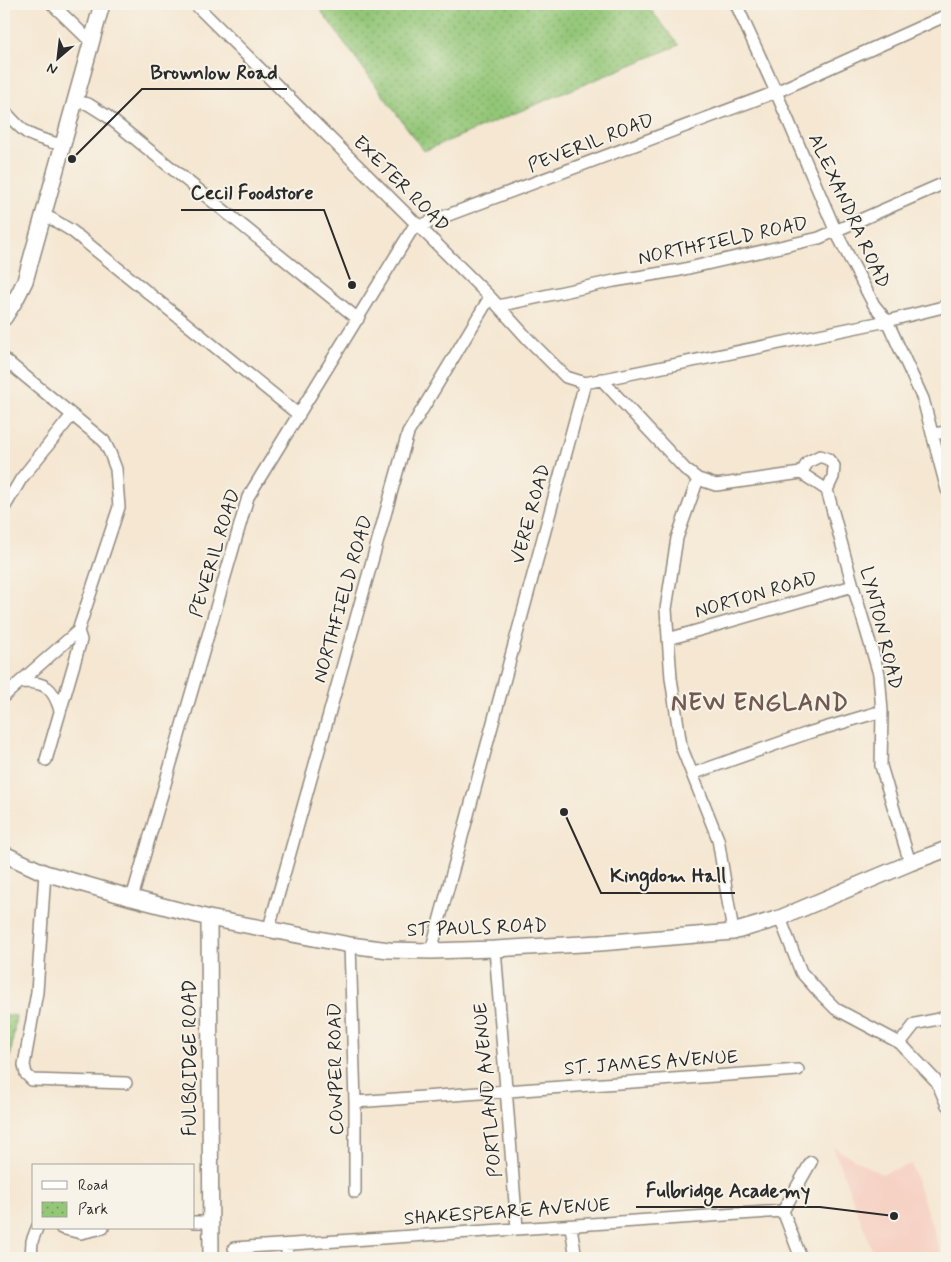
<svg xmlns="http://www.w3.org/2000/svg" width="951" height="1262" font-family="Mynerve,sans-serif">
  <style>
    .built { fill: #f6d2c4 }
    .park { fill: url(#park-dots); stroke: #5f7851 }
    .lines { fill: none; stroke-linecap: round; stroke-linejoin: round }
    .minor-casing { stroke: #90897e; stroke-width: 14 }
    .tertiary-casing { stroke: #90897e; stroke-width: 18 }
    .minor { stroke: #fff; stroke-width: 11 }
    .tertiary { stroke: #fff; stroke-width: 15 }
    .labels { text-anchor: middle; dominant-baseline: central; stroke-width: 4; stroke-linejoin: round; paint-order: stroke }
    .street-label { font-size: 19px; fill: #2b2b2b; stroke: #f7f3e8 }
    .district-label { font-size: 24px; font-weight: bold; letter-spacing: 1px; fill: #725a50; stroke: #f7f3e8 }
    .leader { fill: none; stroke: #2b2b2b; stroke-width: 2 }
    .callout-dot { fill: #2b2b2b; stroke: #f7f3e8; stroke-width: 2 }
    .callout-label { font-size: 20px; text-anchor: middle; font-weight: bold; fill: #2b2b2b; stroke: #f7f3e8; stroke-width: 4; stroke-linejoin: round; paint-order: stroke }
  </style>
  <defs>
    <pattern id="park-dots" width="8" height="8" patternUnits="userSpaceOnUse" patternTransform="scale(1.25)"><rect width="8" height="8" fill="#93c677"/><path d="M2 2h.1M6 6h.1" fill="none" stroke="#78a162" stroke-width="1.8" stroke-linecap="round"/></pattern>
  </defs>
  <rect width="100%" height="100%" fill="#f7f3e8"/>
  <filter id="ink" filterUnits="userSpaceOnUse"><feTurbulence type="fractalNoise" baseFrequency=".02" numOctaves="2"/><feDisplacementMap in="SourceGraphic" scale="10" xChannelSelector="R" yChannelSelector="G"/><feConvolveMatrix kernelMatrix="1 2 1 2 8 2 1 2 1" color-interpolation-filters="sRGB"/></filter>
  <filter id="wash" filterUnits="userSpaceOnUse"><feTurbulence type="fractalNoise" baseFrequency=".0096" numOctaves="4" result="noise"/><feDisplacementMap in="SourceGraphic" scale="20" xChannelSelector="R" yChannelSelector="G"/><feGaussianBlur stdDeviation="1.12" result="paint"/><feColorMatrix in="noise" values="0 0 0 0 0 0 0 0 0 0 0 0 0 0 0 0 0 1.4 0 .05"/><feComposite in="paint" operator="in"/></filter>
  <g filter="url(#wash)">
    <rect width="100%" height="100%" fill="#f5e7d2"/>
    <path class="built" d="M833,1147L881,1174L911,1164L943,1258H875Z"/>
    <path class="park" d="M316,4H646L679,45L424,151Z
      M4,1014L16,1016L4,1103Z"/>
  </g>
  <g filter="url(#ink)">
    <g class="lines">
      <defs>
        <path id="minor" d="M52,4L90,41
          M195,4L490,297L528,339L566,377L585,383
          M736,4L776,92L836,232L874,305L887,321L923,399L947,490
          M74,101L88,104L107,116L358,319
          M4,110C26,136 29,136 62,145
          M43,216L52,219L72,231L299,415
          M419,226L776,92L947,15
          M498,306L614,281L680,270L819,238L947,182
          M4,359L104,441L110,453L116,469L119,507L78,631L4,696
          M601,379L685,469L698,479L716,485L801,473L827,490L833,477L834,466L828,459L820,456L808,462L801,473
          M932,434L947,432
          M698,479L677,538L666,609L671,678L681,746L718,839L733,932
          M827,490L853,586L879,674L882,711L881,766L910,863
          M4,508L21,479L72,415
          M668,639L853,586
          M22,682C46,682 53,688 60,710
          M46,760L81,640L78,631
          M692,774L808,733L882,711
          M45,873L37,992L24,1065L26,1074L32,1080L126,1083
          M132,898L248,497L416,223
          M780,918L801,972L819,992L836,1009L900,1043L937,1082L947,1105
          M269,928L408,433L490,297
          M350,945L355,1102V1192
          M495,949L517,1228
          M431,951L585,383L887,321L947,306
          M900,1043L915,1024L947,1017
          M355,1102L798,1070
          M783,1211L811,1162
          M783,1211L801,1258
          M194,1222H210
          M571,1227L576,1258
          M61,1228L81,1233L103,1228
          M234,1248L783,1211
          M31,1258L32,1241L37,1228
          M287,1258V1245"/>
        <path id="tertiary" d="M4,318L16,299L25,281L102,4
          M4,854L45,873L132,898L209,918L350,945L389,950L431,951L495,949L600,943L733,932L780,918L910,863L947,849
          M209,918L211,1258"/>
      </defs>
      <use href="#minor" class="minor-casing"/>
      <use href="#tertiary" class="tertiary-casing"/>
      <use href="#minor" class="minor"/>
      <use href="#tertiary" class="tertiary"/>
    </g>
  </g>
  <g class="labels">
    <g class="street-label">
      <text transform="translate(591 143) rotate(-21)">PEVERIL ROAD</text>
      <text transform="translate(401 184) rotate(45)">EXETER ROAD</text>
      <text transform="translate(849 211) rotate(65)">ALEXANDRA ROAD</text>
      <text transform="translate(723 241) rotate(-12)">NORTHFIELD ROAD</text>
      <text transform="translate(531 514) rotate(-75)">VERE ROAD</text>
      <text transform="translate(215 553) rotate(-73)">PEVERIL ROAD</text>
      <text transform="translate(756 595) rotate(-16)">NORTON ROAD</text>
      <text transform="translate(343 599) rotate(-74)">NORTHFIELD ROAD</text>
      <text transform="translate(881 628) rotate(76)">LYNTON ROAD</text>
      <text transform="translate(477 928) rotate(-2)">ST PAULS ROAD</text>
      <text transform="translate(190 1058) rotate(-90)">FULBRIDGE ROAD</text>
      <text transform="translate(651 1063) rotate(-4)">ST. JAMES AVENUE</text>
      <text transform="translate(336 1069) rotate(-91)">COWPER ROAD</text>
      <text transform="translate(488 1090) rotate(-95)">PORTLAND AVENUE</text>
      <text transform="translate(507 1212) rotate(-4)">SHAKESPEARE AVENUE</text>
    </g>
    <g class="district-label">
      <text x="760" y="703">NEW ENGLAND</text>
    </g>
  </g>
  <path class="leader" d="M72 159L142 89H287M352 285L324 210H181M564 812L601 893H735M894 1216L820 1207H636"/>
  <g class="callout-dot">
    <circle cx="72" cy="159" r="5"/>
    <circle cx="352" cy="285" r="5"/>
    <circle cx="564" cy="812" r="5"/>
    <circle cx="894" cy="1216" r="5"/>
  </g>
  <g class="callout-label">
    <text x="214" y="79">Brownlow Road</text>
    <text x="252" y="199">Cecil Foodstore</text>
    <text x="668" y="882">Kingdom Hall</text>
    <text x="728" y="1197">Fulbridge Academy</text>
  </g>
  <rect width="951" height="1262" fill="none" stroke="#f7f3e8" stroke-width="20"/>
  <rect x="32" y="1164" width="162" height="65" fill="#f7f3e8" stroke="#a5a39c"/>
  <rect x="42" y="1181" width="25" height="8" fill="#ffffff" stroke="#a5a39c"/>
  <text x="78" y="1190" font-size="15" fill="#2b2b2b">Road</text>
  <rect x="42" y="1202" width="25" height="15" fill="url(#park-dots)" stroke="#a5a39c"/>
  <text x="78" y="1214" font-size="15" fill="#2b2b2b">Park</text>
  <g transform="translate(58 58) rotate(208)" stroke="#f7f3e8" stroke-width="4" paint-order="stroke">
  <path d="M0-4L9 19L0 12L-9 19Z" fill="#2b2b2b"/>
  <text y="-8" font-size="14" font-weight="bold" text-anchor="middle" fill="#2b2b2b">N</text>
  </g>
</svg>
